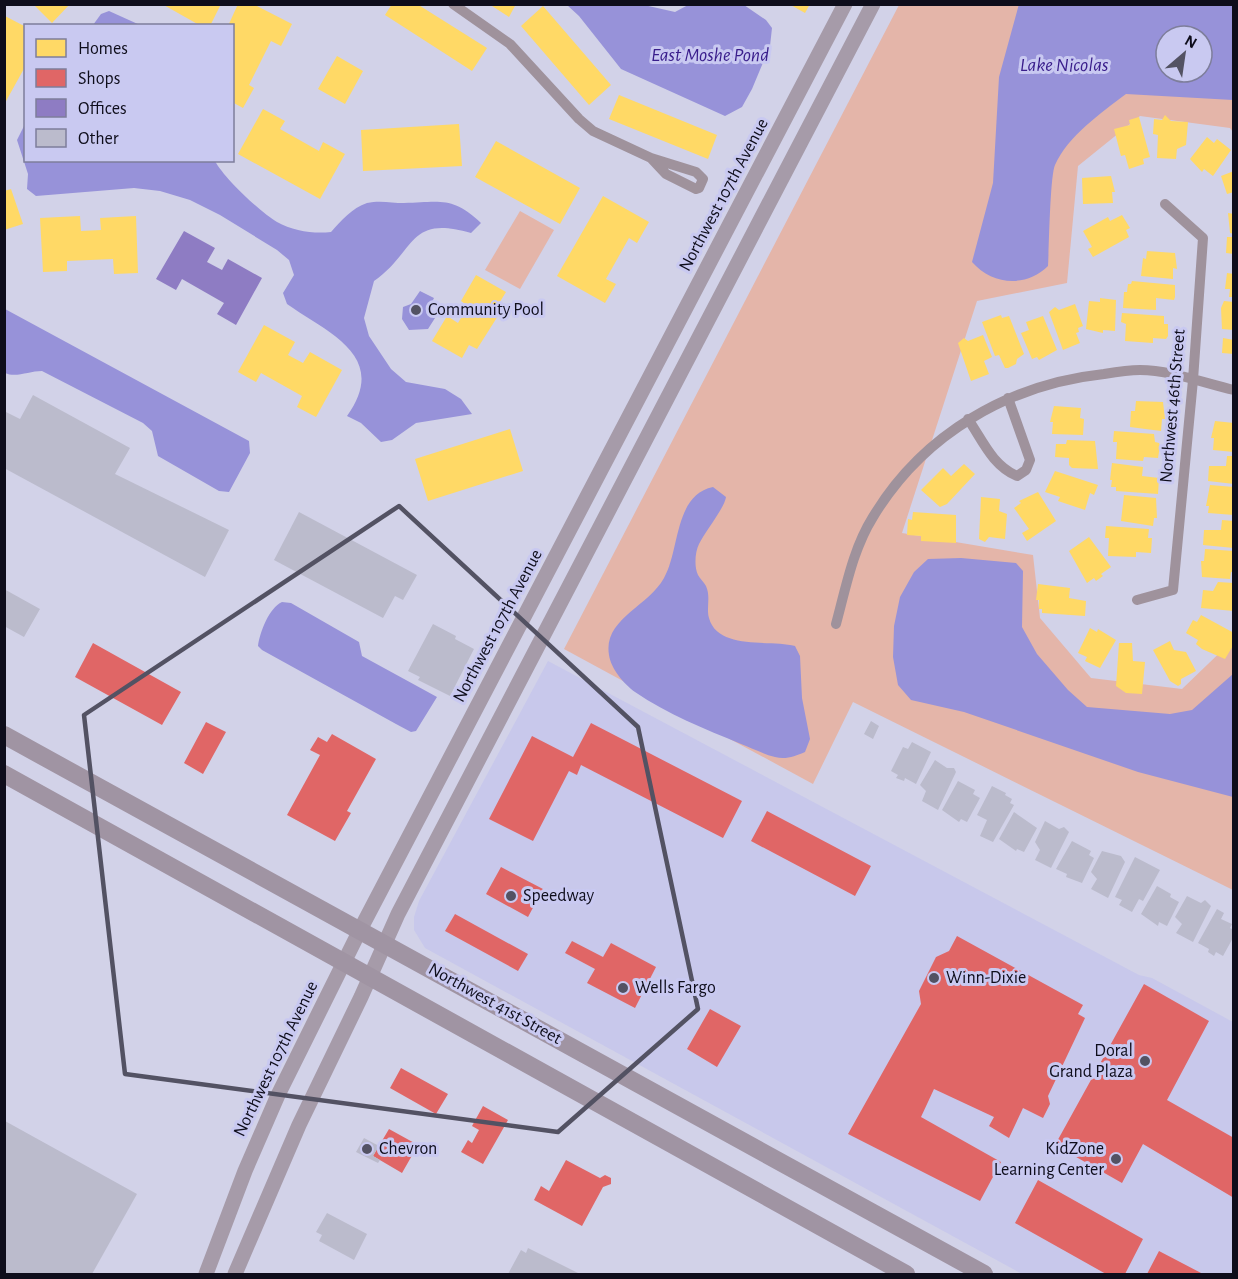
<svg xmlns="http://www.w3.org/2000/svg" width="1238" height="1279" font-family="'Alegreya Sans',sans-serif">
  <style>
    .built { fill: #c8c8eb }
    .green { fill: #e4b5a9; fill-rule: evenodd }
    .water { fill: #9792d9; fill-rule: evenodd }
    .homes { fill: #ffd966 }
    .shops { fill: #e06666 }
    .offices { fill: #8e7cc3 }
    .building { fill: #bbc }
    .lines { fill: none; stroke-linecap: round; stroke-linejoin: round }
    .minor { stroke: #9f929c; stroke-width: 10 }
    .secondary { stroke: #a69ba9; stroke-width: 15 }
    .primary { stroke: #a094a3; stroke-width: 18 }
    .marked { fill: none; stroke: #535263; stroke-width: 4.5; stroke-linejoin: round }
    .poi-dot { fill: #535263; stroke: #c9c9f1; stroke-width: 2 }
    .labels { text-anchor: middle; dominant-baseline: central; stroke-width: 6; stroke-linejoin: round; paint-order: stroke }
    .street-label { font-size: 18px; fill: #0e0d1b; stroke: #c9c9f1 }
    .poi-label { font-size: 18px; fill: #0e0d1b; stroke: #c9c9f1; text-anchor: start }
    .water-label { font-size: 20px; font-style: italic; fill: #391d8b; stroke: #c9c9f1 }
  </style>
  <rect width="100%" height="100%" fill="#d2d2e8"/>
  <path class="built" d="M548,661L1139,975L1152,978L1233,1022V1274H1022L425,948L414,930V917L419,901Z"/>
  <path class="green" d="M899,5H1233V132L1230,128L1140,116L1078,166L1067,283L977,301L902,533L1033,555L1040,618L1091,678L1182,689L1233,640V890L853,702L813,784L564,649ZM1166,36H1202V72H1166Z
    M520,211L554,230L520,289L485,270Z"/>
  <path class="water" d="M1019,4L1233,5V100L1126,94C1101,113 1068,136 1055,165C1050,176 1049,249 1048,266C1026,288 992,285 972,262L993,183L999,77ZM1166,36H1202V72H1166Z
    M567,5H644L675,12L688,5H744L766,20L772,28L770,46L752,89L742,107L725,116L621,69L579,16Z
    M109,11L140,25H93L101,14Z
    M25,124L26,160L215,161C224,178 260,212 277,222C293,231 314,234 331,232C341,221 352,208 367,203C380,200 392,203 404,203C440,202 453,196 481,223L471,233C407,214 416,252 374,281L364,318L369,336L391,369L406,382L445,389L461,399L472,414L416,423L392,440L381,442L361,423L347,416C390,356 328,333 287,304L283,293L294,275L289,260L277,250L220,215L190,200L160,191L134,188L36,196L27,189L28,174L17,140Z
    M420,291L434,298L427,312L435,318L428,329L409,330L402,319L403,307L411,304Z
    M5,309L249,441L250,453L229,492L219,491L158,456L152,431L143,423L42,371C29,371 16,378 5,373Z
    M713,487L726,497C725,507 705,532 699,544C695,552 694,567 698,575C700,579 704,582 706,586C711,597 706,608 709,618C718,651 771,639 795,646L800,656L802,698L810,739L805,752C795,756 786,760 775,757C763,754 752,748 741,744C705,729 667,714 635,692C624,684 611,669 609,655C603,619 648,607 664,578C680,550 674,495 713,487Z
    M961,558L1016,563L1023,571L1022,627L1037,654L1068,690L1087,707L1170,714L1192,710L1233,674V797L1138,772L964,712L911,700L898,685L893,657L894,626L900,597L914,572L928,559Z
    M282,602L291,603L359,642L362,656L437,697L416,731L411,732L396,724L262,650L258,646C260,632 269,608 282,602Z"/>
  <path class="homes" d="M33,4H70L52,23Z
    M162,4H221L210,26H201Z
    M238,4H253L292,24L281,46L271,41L249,85L254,88L243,108L232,102V26H228Z
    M392,4H417L487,48L472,71L385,15Z
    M489,4H516L509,17Z
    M789,4H810L805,13Z
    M543,6L611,85L589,105L521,26Z
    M5,16L26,27V65L5,103Z
    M337,56L363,71L345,104L318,89Z
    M619,95L717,135L708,159L609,119Z
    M263,109L285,121L280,129L319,151L323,142L345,154L320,199L238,154Z
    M1165,115L1171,121L1188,122L1186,145L1177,149L1176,159L1157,158L1158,135L1153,134L1154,119L1162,120Z
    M1139,117L1150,157L1143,159L1144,164L1129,169L1125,155L1121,156L1114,129L1130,125L1129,120Z
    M459,124L462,166L363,171L361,130Z
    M1207,137L1214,143L1217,139L1231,150L1213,176L1204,169L1202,172L1190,159Z
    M496,141L580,188L560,224L475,177Z
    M1234,171V192L1227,194L1221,176Z
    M1111,176L1115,192H1112L1113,203L1083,204L1082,178Z
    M11,189L23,224L4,230V191Z
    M603,196L649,222L637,243L629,238L606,279L616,284L605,303L557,276Z
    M1228,213L1234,214V234L1230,233Z
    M1122,215L1130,228L1126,230L1129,237L1093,257L1088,249L1092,247L1083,231L1108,217L1110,221Z
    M80,216L81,231L101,230L100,218L136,216L138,273L114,274L113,259L67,261V271L43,272L40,218Z
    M1227,237H1234V254L1226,253Z
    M1147,251L1175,253L1177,269L1173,268V279L1141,276L1143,258L1146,259Z
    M1227,273L1234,274V297H1229L1230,289H1225Z
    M476,275L506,292L498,305L503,308L477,349L469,345L462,358L432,341L447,316L458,323L468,306L461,301Z
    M1132,281L1175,285V297L1174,300L1156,298V310L1123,308L1124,292H1127L1128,284H1131Z
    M1100,298L1116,300L1115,331L1103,330V333L1086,329L1089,301L1100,302Z
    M1224,301L1234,302V330L1222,329L1221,308Z
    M1075,304L1083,326L1078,328L1079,332L1076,333L1080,343L1063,350L1049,312L1055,307L1059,310Z
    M1122,313L1164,316V324H1168V336L1166,339L1153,338V343L1125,341L1126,324L1121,322Z
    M1001,315L1002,318L1009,316L1024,354L1017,359L1016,364L1008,368H1005L999,355L995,356L982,322Z
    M1043,316L1057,350L1039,360L1037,357L1032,359L1021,333L1029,330L1026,322Z
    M264,325L295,342L288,355L303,363L310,352L342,370L316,417L297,407L302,396L261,373L256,382L238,372Z
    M983,335L992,357L984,361L989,374L971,381L958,343L964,338L968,341Z
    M1223,338L1234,340V354L1222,353Z
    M1136,401L1163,402L1165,419H1162L1161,431L1130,427L1131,411H1135Z
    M1054,406L1081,408L1080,418L1084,419L1083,435L1052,434L1053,422H1050Z
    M1215,421L1234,423V452L1213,450L1214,438H1211Z
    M510,429L523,471L428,501L415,459Z
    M1114,431L1154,434L1155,442L1159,443L1160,446L1158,458L1144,457L1143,461L1116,459L1117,442H1113Z
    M1067,440L1095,441L1098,469L1072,468L1069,465V458L1055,457L1056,444H1066Z
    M1227,456H1234V484L1208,481L1209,466H1226Z
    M1112,463L1143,467L1142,476L1159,478L1158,494L1116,491V487H1111L1112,480H1110Z
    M964,464L975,474L947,504L940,507L921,490L943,468L951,476Z
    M1055,471L1098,485L1094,495L1090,493L1085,510L1058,501L1060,497L1045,492Z
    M1210,485L1234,487V515L1208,513L1209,506H1206Z
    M1038,492L1056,521L1027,541L1022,533L1029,529L1014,508L1021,503L1019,501Z
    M1124,495L1156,498L1157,518H1154L1153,526L1121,521Z
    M981,497L1000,499L999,511L1007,514L1005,539L989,537L985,542L979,539Z
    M913,512L956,515V543L921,541V536L907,535L908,519L912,520Z
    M1222,520L1234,521V548L1203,545L1204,530H1221Z
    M1106,526L1149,529L1148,538H1152L1151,553L1136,552V557L1108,556L1109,538H1105Z
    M1089,537L1111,567L1101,574L1103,576L1096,581L1094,578L1087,583L1069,551Z
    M1205,549L1234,551V572H1231L1230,579L1202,577L1201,561H1204Z
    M1218,582L1234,583V611L1201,608L1203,590L1213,591Z
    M1038,584L1070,588L1069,598L1086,601L1085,616L1042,613V609H1039V600H1036Z
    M1201,615L1234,633V644L1225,659L1202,649L1196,644L1198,640L1186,633L1193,620L1197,622Z
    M1090,628L1097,632L1098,629L1116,640L1100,668L1085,661L1087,657L1078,653Z
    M1170,641L1174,650L1186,652L1196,671L1181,679V684L1178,686L1170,681L1153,650Z
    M1119,643H1132L1133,661L1145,662L1142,694L1126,693L1116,686Z"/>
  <path class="shops" d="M93,643L181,692L162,725L75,677Z
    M206,722L226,732L203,774L184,763Z
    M591,723L742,801L723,838L581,765L577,775L569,771L533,841L489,819L532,736L573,757Z
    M332,734L376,759L347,811L351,813L335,841L287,815L320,755L310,750L318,737L327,742Z
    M767,811L871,866L855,896L751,841Z
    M501,867L543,889L528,917L486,894Z
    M455,914L528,954L518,971L445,931Z
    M957,936L1083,1005L1078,1014L1085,1018L1048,1096L1050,1104L1043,1118L1023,1108L1009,1138L989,1126L994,1117L934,1089L921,1117L1001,1162L980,1201L848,1134L921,1004L919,991L936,957L949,951Z
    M572,941L603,957L611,943L656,967L635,1008L587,983L595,969L565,953Z
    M1144,984L1209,1021L1167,1100L1234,1138V1198L1143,1144L1122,1183L1055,1145Z
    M710,1009L741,1026L717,1067L687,1049Z
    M401,1068L448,1094L436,1114L390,1088Z
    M483,1106L508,1120L483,1164L461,1152L468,1140L472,1143L479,1130L472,1126Z
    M389,1129L418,1145L402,1173L373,1156Z
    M566,1160L600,1178L605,1175L611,1178V1184L603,1187L582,1226L534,1200L541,1186L549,1191Z
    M1038,1180L1143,1239L1125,1274H1106L1015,1223Z
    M1159,1251L1203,1274H1147Z"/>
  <path class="offices" d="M184,231L215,248L207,262L222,270L228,259L262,278L236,325L217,314L224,303L182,279L176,290L156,279Z"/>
  <path class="building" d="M33,395L130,448L115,474L229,530L205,577L4,468V411L20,419Z
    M299,512L417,575L403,600L395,596L383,618L274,560Z
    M4,589L40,609L24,637L4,626Z
    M433,624L456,636L455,639L474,649L450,696L418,680L420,677L408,671Z
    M871,721L879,726L873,739L864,734Z
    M912,742L931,752L916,784L905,778L904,781L896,778L898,775L891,771L903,747L908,749Z
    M935,760L947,768H954L956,772L938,810L922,801L926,791L920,785Z
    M958,781L975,790L973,794L980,798L967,822L961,819L959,822L942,810Z
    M992,786L1006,793L1005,795L1012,799L1010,803L1014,805L993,842L980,836L987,820L977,815Z
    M1014,812L1037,828L1024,852L1017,849L1016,851L999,839Z
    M1045,821L1059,829L1064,827L1069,832L1051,868L1035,860L1040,850L1035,842Z
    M1072,841L1091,851L1089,855L1094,858L1082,883L1066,877L1067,874L1056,869Z
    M1102,851L1121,856L1125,862L1108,898L1091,889L1097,879L1091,872Z
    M1135,857L1160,870L1143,901L1139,899L1132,912L1119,905L1122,900L1115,897Z
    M1157,886L1171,894L1170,897L1179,902L1167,926L1159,922L1158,926L1141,914Z
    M1187,896L1201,903L1205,900L1211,906L1193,942L1176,933L1182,924L1175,917Z
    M1217,909L1224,913L1221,919L1232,924L1230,928L1234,930V936L1223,956L1216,952L1214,956L1208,952L1209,949L1198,943Z
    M5,1121L137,1194L92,1274H5Z
    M364,1138L379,1146L373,1156L380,1160L378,1163L356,1152Z
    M327,1213L367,1234L354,1260L319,1241L322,1235L316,1232Z
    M528,1248L580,1274H508L521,1250L526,1253Z"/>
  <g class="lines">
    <path class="minor" d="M453,4L510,44L579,119L593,131L651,158L696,172L703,179L699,188L696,189L666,174L651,158
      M968,419C983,441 992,465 1017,476L1026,470L1030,460L1008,398
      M1137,600L1173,590L1193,380L1203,238L1165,204
      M836,624C846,587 853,549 873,517C923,434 1009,384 1104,374C1116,372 1128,370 1140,370C1170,370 1204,383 1234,390"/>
    <path class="secondary" d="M206,1274L245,1171L278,1095L360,930L845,4
      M235,1274L299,1125L361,997L398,914L873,4"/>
    <path class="primary" d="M4,735L984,1274
      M4,774L906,1274"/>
  </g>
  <path class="marked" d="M399,506L638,727L698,1009L558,1132L125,1074L84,715Z"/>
  <g class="poi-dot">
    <circle cx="416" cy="310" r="6"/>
    <circle cx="511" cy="896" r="6"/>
    <circle cx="934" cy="978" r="6"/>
    <circle cx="623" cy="988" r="6"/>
    <circle cx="1145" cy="1061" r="6"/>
    <circle cx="367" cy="1149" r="6"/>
    <circle cx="1116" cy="1159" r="6"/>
  </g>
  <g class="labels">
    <g class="street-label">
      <text transform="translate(724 195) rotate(-62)">Northwest 107th Avenue</text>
      <text transform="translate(1173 406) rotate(-85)">Northwest 46th Street</text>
      <text transform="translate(498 626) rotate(-62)">Northwest 107th Avenue</text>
      <text transform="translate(495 1004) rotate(29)">Northwest 41st Street</text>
      <text transform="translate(276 1059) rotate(-64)">Northwest 107th Avenue</text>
    </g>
    <g class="poi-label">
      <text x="428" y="310">Community Pool</text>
      <text x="523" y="896">Speedway</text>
      <text x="946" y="978">Winn-Dixie</text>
      <text x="635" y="988">Wells Fargo</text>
      <text x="1133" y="1051" text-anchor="end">Doral<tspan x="1133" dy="21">Grand Plaza</tspan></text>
      <text x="379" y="1149">Chevron</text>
      <text x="1104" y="1149" text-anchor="end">KidZone<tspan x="1104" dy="21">Learning Center</tspan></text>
    </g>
    <g class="water-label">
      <text x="710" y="55">East Moshe Pond</text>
      <text x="1064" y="65">Lake Nicolas</text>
    </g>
  </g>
  <rect width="1238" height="1279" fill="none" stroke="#0e0d1b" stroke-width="12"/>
  <rect x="24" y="24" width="210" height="138" fill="#c9c9f1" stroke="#7e7e9b" stroke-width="1.5"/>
  <rect x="36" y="39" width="30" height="18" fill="#ffd966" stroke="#7e7e9b" stroke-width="1.5"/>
  <text x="78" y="54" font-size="18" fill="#0e0d1b">Homes</text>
  <rect x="36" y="69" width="30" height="18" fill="#e06666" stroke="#7e7e9b" stroke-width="1.5"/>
  <text x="78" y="84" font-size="18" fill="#0e0d1b">Shops</text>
  <rect x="36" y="99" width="30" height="18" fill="#8e7cc3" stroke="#7e7e9b" stroke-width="1.5"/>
  <text x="78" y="114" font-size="18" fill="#0e0d1b">Offices</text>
  <rect x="36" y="129" width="30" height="18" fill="#bbbbcc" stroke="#7e7e9b" stroke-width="1.5"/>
  <text x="78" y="144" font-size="18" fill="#0e0d1b">Other</text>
  <g transform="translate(1184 54) rotate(29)"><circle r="28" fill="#c9c9f1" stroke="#7e7e9b" stroke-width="1.5"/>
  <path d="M0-4.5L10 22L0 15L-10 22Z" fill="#535263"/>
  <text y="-9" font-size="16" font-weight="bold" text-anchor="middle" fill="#0e0d1b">N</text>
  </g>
</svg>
